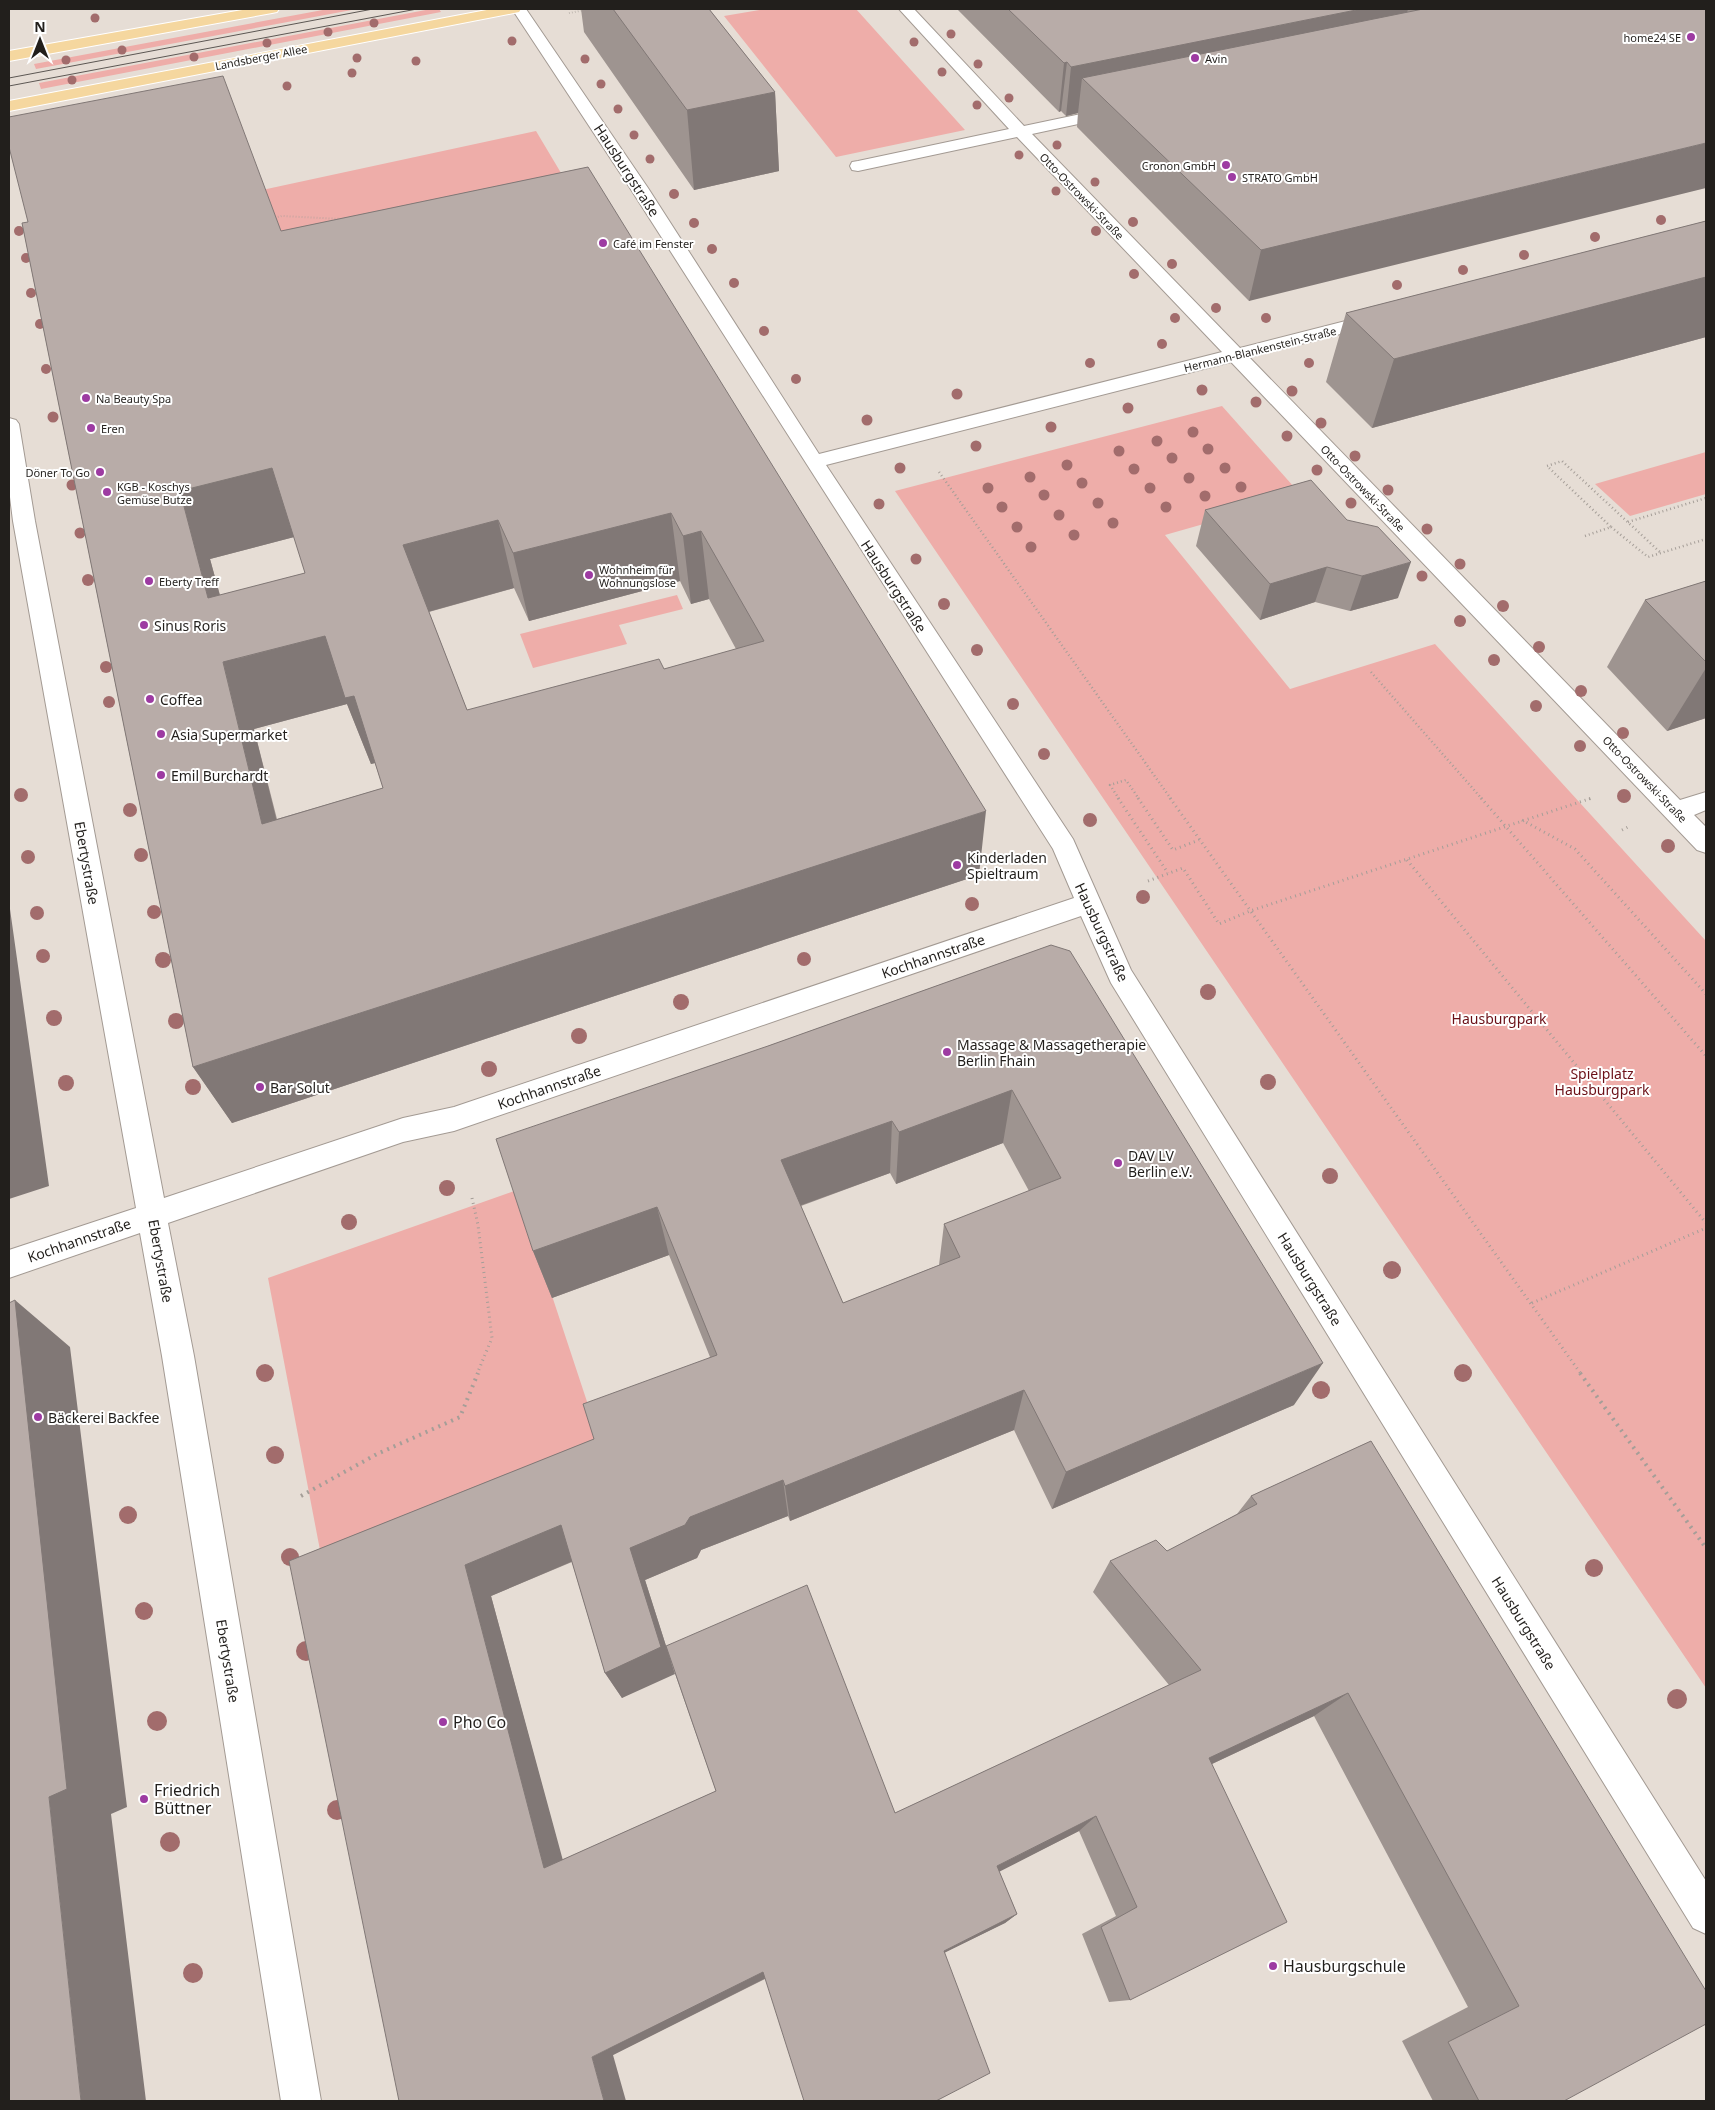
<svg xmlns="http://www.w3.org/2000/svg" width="1715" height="2110" font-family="'Noto Sans',sans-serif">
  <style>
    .green { fill: #eeada9 }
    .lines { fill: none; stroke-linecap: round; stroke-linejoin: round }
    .minor-casing { stroke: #a39a93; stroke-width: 2 }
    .major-casing { stroke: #fff; stroke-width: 2 }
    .path-far3 { stroke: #a59e98; stroke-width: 2; stroke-dasharray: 0.5 2.5; stroke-linecap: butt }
    .path-far2 { stroke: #a59e98; stroke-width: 2.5; stroke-dasharray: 1 3; stroke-linecap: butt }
    .path-far1 { stroke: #a59e98; stroke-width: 3; stroke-dasharray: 1 4; stroke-linecap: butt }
    .path { stroke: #a59e98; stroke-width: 4; stroke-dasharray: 2 5; stroke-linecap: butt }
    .minor { fill: #fff; fill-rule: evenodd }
    .major { fill: #f5d79f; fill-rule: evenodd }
    .tram { stroke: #5c5753; stroke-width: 1 }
    .tree { fill: #a26c6c }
    .wall { fill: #9e9490; fill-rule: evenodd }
    .shaded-wall { fill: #817876 }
    .building { fill: #b8aca8; stroke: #817876; fill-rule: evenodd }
    .poi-dot { fill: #9d3ba2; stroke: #fff; stroke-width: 2 }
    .labels { text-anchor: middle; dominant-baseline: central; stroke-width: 4; stroke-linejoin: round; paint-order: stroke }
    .far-poi-label { font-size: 11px; fill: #221f1c; stroke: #fff; text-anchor: start }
    .far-street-label { font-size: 11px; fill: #221f1c; stroke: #fff }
    .street-label { font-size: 14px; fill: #221f1c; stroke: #fff }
    .poi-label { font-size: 14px; fill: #221f1c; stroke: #fff; text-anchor: start }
    .park-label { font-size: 14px; fill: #6b1017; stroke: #fff }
    .near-poi-label { font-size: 16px; fill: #221f1c; stroke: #fff; text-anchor: start }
  </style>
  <rect width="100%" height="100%" fill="#e6ddd5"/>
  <path class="green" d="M328,9H357L36,69L34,64Z
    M431,9H439L441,12L41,89L39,83Z
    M766,9H856L965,130L836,157L724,16Z
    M536,131L598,235L43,237Z
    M1222,406L1302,496L1165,535L1290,689L1435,644L1706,941V1688L895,491Z
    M1706,452V494L1630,516L1595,484Z
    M677,595L683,609L619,625L627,644L533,668L520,634Z
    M517,1190L601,1444L328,1592L268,1278Z"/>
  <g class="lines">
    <defs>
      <path id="minor" d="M512,9H526L648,188L819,454L1222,352L1017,137L858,171L852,170L850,166L852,162L858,161L1009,129L899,9H914L1024,126L1114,107L1120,109L1122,112L1120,115L1032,134L1240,348L1377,313L1384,315L1386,319L1384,323L1249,357L1680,800L1706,792V810L1694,815L1706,827V853L1697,850L1231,362L826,465L1073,839L1131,970L1706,1881V1934L1693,1928L1111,983L1081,916L454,1131L403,1142L168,1223L194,1356L321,2101H281L162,1356L140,1233L9,1278V1250L136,1208L13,521L9,489V418L16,420L19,424L35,521L164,1198L403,1118L454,1107L1074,898L1053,849L630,188Z"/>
      <path id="major" d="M248,9H279L277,12L272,13L9,61V51Z
        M492,9H521L519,12L514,13L9,111V101Z"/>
    </defs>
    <use href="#minor" class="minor-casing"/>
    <use href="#major" class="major-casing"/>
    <path class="path-far3" d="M569,13L591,9
      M272,218L282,216L341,219"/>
    <path class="path-far2" d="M939,472L1171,799
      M1628,522L1706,498
      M1611,527L1648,557L1706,539
      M1585,536L1611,527L1547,466L1562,461L1661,553
      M1371,672L1482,799
      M1119,799L1110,785L1126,780L1139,799
      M1589,799L1592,798"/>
    <path class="path-far1" d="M1118,798L1168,873
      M1138,798L1173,850L1199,840
      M1170,798L1581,1374
      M1481,798L1706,1056
      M1522,820L1575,849L1706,994
      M1622,830L1628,827
      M1407,860L1706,1223
      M1148,881L1183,868L1219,924L1250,911L1592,798
      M472,1198L478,1225L492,1338L477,1374
      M1532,1303L1706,1228"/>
    <path class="path" d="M1580,1373L1706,1548
      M301,1496L377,1454L460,1417L478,1373"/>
    <use href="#minor" class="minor"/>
    <use href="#major" class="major"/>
    <path class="tram" d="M9,78L373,9
      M9,86L417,9"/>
  </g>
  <g class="tree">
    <circle cx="95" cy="18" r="4.5"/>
    <circle cx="374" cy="23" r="4.5"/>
    <circle cx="328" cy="32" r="4.5"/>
    <circle cx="951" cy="34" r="4.5"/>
    <circle cx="512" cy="41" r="4.5"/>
    <circle cx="914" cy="42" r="4.5"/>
    <circle cx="267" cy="43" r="4.5"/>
    <circle cx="122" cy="50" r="4.5"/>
    <circle cx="194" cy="57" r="4.5"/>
    <circle cx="357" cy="58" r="4.5"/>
    <circle cx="585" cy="59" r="4.5"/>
    <circle cx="66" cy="60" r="4.5"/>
    <circle cx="416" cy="61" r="4.5"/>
    <circle cx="978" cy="64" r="4.5"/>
    <circle cx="942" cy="72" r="4.5"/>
    <circle cx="352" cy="73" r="4.5"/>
    <circle cx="72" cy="80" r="4.5"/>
    <circle cx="601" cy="84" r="4.5"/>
    <circle cx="287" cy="86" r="4.5"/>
    <circle cx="1009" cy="98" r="4.5"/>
    <circle cx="977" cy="105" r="4.5"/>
    <circle cx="618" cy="109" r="4.5"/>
    <circle cx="634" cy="135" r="4.5"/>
    <circle cx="1057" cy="145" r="4.5"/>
    <circle cx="1019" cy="155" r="4.5"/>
    <circle cx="650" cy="159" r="4.5"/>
    <circle cx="1095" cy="182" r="4.5"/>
    <circle cx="1056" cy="191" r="4.5"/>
    <circle cx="674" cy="194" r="5"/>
    <circle cx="1661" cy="220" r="5"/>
    <circle cx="1133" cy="222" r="5"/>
    <circle cx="694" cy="223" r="5"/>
    <circle cx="19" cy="231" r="5"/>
    <circle cx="1096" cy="231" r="5"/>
    <circle cx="1595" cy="237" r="5"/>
    <circle cx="712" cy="249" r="5"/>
    <circle cx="1524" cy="255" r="5"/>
    <circle cx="26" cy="258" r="5"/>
    <circle cx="1172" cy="264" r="5"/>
    <circle cx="1463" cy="270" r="5"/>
    <circle cx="1134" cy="274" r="5"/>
    <circle cx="734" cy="283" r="5"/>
    <circle cx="1397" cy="285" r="5"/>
    <circle cx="31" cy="293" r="5"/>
    <circle cx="1216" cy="308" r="5"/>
    <circle cx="1175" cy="318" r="5"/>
    <circle cx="1266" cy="318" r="5"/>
    <circle cx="40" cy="324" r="5"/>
    <circle cx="764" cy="331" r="5"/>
    <circle cx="1162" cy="344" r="5"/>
    <circle cx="1090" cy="363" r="5"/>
    <circle cx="1309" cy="363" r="5"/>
    <circle cx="46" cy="369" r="5"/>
    <circle cx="796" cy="379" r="5"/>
    <circle cx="1202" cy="390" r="5.5"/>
    <circle cx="1292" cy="391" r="5.5"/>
    <circle cx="957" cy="394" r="5.5"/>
    <circle cx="1256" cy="402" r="5.5"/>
    <circle cx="1128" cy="408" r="5.5"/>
    <circle cx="53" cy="417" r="5.5"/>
    <circle cx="867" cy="420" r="5.5"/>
    <circle cx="1321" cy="423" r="5.5"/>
    <circle cx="1051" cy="427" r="5.5"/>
    <circle cx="1193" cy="432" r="5.5"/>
    <circle cx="1287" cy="436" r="5.5"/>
    <circle cx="1157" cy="441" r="5.5"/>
    <circle cx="976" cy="446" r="5.5"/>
    <circle cx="1208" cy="449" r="5.5"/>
    <circle cx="1119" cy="451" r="5.5"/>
    <circle cx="1355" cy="456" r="5.5"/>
    <circle cx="1172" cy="458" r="5.5"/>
    <circle cx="1067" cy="465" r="5.5"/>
    <circle cx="900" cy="468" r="5.5"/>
    <circle cx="1225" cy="468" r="5.5"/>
    <circle cx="1134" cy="469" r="5.5"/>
    <circle cx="1317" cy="470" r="5.5"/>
    <circle cx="1030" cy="477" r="5.5"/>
    <circle cx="1189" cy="478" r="5.5"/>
    <circle cx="1082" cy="483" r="5.5"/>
    <circle cx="72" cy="485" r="5.5"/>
    <circle cx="1241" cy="487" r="5.5"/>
    <circle cx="988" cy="488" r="5.5"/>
    <circle cx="1150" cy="488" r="5.5"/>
    <circle cx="1388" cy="490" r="5.5"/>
    <circle cx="1044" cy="495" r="5.5"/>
    <circle cx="1205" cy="496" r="5.5"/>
    <circle cx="1098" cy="503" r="5.5"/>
    <circle cx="1351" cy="503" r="5.5"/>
    <circle cx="879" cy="504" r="5.5"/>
    <circle cx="1002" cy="507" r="5.5"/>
    <circle cx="1166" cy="507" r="5.5"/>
    <circle cx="1059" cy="515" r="5.5"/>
    <circle cx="1113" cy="523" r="5.5"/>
    <circle cx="1017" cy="527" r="5.5"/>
    <circle cx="1427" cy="529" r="5.5"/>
    <circle cx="80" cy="533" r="5.5"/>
    <circle cx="1074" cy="535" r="5.5"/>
    <circle cx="1031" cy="547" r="5.5"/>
    <circle cx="916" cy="559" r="5.5"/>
    <circle cx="1460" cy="564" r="5.5"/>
    <circle cx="1422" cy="576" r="5.5"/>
    <circle cx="88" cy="580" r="6"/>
    <circle cx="944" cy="604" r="6"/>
    <circle cx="1503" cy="606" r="6"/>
    <circle cx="1460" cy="621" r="6"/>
    <circle cx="1539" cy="647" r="6"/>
    <circle cx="977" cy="650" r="6"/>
    <circle cx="1494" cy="660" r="6"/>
    <circle cx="106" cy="667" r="6"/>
    <circle cx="1581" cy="691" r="6"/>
    <circle cx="109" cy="702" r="6"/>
    <circle cx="1013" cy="704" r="6"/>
    <circle cx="1536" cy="706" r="6"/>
    <circle cx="1623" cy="733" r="6"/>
    <circle cx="1580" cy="746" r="6"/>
    <circle cx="1044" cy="754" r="6"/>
    <circle cx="21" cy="795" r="7"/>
    <circle cx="1624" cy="796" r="7"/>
    <circle cx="130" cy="810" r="7"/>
    <circle cx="1090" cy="820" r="7"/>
    <circle cx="1668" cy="846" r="7"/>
    <circle cx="141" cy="855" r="7"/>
    <circle cx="28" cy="857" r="7"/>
    <circle cx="1143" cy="897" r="7"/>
    <circle cx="972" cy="904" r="7"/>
    <circle cx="154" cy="912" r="7"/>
    <circle cx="37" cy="913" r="7"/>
    <circle cx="43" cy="956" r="7"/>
    <circle cx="804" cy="959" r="7"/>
    <circle cx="163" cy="960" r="8"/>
    <circle cx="1208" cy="992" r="8"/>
    <circle cx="681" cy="1002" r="8"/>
    <circle cx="54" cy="1018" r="8"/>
    <circle cx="176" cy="1021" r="8"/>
    <circle cx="579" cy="1036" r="8"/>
    <circle cx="489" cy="1069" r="8"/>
    <circle cx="1268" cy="1082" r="8"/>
    <circle cx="66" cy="1083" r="8"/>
    <circle cx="193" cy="1087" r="8"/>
    <circle cx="1330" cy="1176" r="8"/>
    <circle cx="447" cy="1188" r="8"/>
    <circle cx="349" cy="1222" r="8"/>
    <circle cx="1392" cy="1270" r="9"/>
    <circle cx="265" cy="1373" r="9"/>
    <circle cx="1463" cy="1373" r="9"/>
    <circle cx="1321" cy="1390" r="9"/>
    <circle cx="275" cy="1455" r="9"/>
    <circle cx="128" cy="1515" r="9"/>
    <circle cx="290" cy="1557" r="9"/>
    <circle cx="1594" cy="1568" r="9"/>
    <circle cx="144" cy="1611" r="9"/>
    <circle cx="306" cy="1651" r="10"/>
    <circle cx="1677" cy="1699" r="10"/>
    <circle cx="157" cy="1721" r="10"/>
    <circle cx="337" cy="1810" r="10"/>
    <circle cx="170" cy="1842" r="10"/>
    <circle cx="193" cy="1973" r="10"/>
  </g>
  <path class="wall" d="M581,9H709L775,92L779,171L694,190L584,32Z
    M957,9H1706L1249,301L1077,127L1078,113L1066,116L1061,111L1059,112Z
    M588,167L979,875L232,1123L193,1067L22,223L281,231ZM294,537L305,573L220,595L210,559ZM680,581L691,604L709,599L736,649L664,669L467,710L429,612L514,588L529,621ZM347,704L371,764L375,763L383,788L277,819L254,729Z
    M1706,221V337L1372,428L1326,382L1346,313Z
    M1311,480L1398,598L1350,611L1315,602L1260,620L1196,546L1205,510Z
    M1706,581V718L1667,731L1607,667L1645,600Z
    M1051,945L1294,1405L1052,1509L1014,1430L790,1521L788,1516L701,1550L697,1558L645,1580L666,1646L895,1813L1169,1685L1093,1592L1110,1561L1167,1551L1237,1514L1251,1496L1371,1441L1564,2101H1433L1402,2041L1468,2007L1314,1716L1212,1764L1130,2000L1109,2002L1082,1934L1116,1916L1079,1831L999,1871L1017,1914L1005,1923L945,1952L765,1979L613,2055L289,1561L594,1439L710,1357L669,1255L552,1298L533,1251L768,1046ZM1003,1143L1029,1191L944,1224L939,1265L843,1303L801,1206L890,1173L896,1184ZM572,1562L605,1673L622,1698L671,1662L716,1791L562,1860L491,1596Z"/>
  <path class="shaded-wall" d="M1361,9H1408L1398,47L1082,78L1078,113L1066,116L1071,67Z
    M1067,62L1061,111L1059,112L1064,63Z
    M775,92L779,171L694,190L687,110Z
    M1706,143V188L1249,301L1261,250Z
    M1706,277V337L1372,428L1394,359Z
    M272,468L298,536L210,559L237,659L325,636L354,696L379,762L371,764L347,704L254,729L293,887L262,824L208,598L180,491Z
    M671,513L680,581L529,621L513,553Z
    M498,520L514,588L424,613L403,545Z
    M701,531L709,599L691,604L683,536Z
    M1411,562L1398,598L1350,611L1362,576Z
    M1327,567L1315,602L1260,620L1270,584Z
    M1706,668V718L1667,731Z
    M986,811L979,875L232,1123L193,1067Z
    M9,902L49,1186L9,1199Z
    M1012,1090L1003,1143L896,1184L899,1132Z
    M892,1121L890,1173L785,1211L781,1160Z
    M657,1207L669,1255L552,1298L533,1251Z
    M15,1300L70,1347L127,1807L111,1814L146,2101H81L49,1797Z
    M1323,1363L1294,1405L1052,1509L1066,1472Z
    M1024,1390L1014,1430L790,1521L785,1486Z
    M783,1480L788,1516L701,1550L697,1558L645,1580L675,1674L622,1698L605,1673L630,1548L690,1517Z
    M561,1525L580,1558L491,1596L568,1879L544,1868L465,1565Z
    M1348,1693L1314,1716L1184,1777L1209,1758Z
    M1096,1816L1079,1831L987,1878L997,1866Z
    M1017,1914L1005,1923L938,1956L944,1951Z
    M763,1972L770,1976L613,2055L626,2101H604L592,2057Z"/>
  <path class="building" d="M613,9H709L775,92L687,110Z
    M1008,9H1361L1071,67L1067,62L1064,63Z
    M1423,9H1706V143L1261,250L1082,78Z
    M223,76L281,231L588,167L986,811L193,1067L22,223L28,222L9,147V117ZM272,468L305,573L208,598L180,491ZM671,513L683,536L701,531L764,641L664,669L659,659L467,710L403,545L498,520L513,553ZM325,636L345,698L354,696L383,788L262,824L223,662Z
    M1706,221V277L1394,359L1346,313Z
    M1311,480L1347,520L1378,527L1411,562L1362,576L1327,567L1270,584L1205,510Z
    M1706,581V662L1645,600Z
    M1051,945L1070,951L1323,1363L1066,1472L1024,1390L785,1486L783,1480L690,1517L685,1525L630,1548L661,1647L605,1673L561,1525L465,1565L544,1868L716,1791L666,1646L807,1585L895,1813L1201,1670L1110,1561L1156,1540L1167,1551L1257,1504L1251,1496L1371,1441L1706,1991V2024L1564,2101H1479L1448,2042L1519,2006L1348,1693L1209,1758L1287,1922L1130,2000L1101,1927L1137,1907L1096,1816L997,1866L1017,1914L944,1951L990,2073L936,2101H804L763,1972L592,2057L604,2101H399L289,1561L594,1439L583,1404L717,1355L657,1207L533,1251L496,1139L768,1046ZM1012,1090L1061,1178L944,1224L960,1257L843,1303L781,1160L892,1121L899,1132Z
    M15,1300L67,1789L49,1797L81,2101H9V1303Z"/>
  <g class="poi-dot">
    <circle cx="1691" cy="37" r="5"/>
    <circle cx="1195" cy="58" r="5"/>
    <circle cx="1226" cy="165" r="5"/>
    <circle cx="1232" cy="177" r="5"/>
    <circle cx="603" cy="243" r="5"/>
    <circle cx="86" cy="398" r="5"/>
    <circle cx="91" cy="428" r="5"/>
    <circle cx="100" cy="472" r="5"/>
    <circle cx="107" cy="492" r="5"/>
    <circle cx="589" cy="575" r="5"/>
    <circle cx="149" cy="581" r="5"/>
    <circle cx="144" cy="625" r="5"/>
    <circle cx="150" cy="699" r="5"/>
    <circle cx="161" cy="734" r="5"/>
    <circle cx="161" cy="775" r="5"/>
    <circle cx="957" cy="865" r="5"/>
    <circle cx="947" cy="1052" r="5"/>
    <circle cx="260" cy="1087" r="5"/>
    <circle cx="1118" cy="1163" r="5"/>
    <circle cx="38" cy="1417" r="5"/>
    <circle cx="443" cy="1722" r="5"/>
    <circle cx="144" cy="1799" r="5"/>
    <circle cx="1273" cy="1966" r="5"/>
  </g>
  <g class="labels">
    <g class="far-poi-label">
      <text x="1681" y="37" text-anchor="end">home24 SE</text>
      <text x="1205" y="58">Avin</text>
      <text x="1216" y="165" text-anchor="end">Cronon GmbH</text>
      <text x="1242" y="177">STRATO GmbH</text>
      <text x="613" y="243">Café im Fenster</text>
      <text x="96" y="398">Na Beauty Spa</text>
      <text x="101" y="428">Eren</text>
      <text x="90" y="472" text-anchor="end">Döner To Go</text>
      <text x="117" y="486">KGB - Koschys<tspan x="117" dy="13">Gemüse Butze</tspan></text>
      <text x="599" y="569">Wohnheim für<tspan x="599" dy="13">Wohnungslose</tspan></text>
      <text x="159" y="581">Eberty Treff</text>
    </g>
    <g class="far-street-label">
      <text transform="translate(261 57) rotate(-11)">Landsberger Allee</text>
      <text transform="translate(1082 196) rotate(46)">Otto-Ostrowski-Straße</text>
      <text transform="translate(1260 349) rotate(-14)">Hermann-Blankenstein-Straße</text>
      <text transform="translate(1363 488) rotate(46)">Otto-Ostrowski-Straße</text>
      <text transform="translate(1645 779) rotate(46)">Otto-Ostrowski-Straße</text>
    </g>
    <g class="street-label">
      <text transform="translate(627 170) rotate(57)">Hausburgstraße</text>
      <text transform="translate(894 586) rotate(57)">Hausburgstraße</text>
      <text transform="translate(87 863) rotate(80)">Ebertystraße</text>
      <text transform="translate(1102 932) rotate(65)">Hausburgstraße</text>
      <text transform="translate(933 956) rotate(-19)">Kochhannstraße</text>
      <text transform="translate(549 1087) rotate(-19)">Kochhannstraße</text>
      <text transform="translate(79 1240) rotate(-19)">Kochhannstraße</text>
      <text transform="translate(161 1261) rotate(80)">Ebertystraße</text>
      <text transform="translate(1310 1279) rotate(58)">Hausburgstraße</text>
      <text transform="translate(1524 1623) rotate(58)">Hausburgstraße</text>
      <text transform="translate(228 1661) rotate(81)">Ebertystraße</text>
    </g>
    <g class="poi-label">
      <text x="154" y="625">Sinus Roris</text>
      <text x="160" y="699">Coffea</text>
      <text x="171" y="734">Asia Supermarket</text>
      <text x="171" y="775">Emil Burchardt</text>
      <text x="967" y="857">Kinderladen<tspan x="967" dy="16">Spieltraum</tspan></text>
      <text x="957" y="1044">Massage &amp; Massagetherapie<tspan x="957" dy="16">Berlin Fhain</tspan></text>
      <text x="270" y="1087">Bar Solut</text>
      <text x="1128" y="1155">DAV LV<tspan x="1128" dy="16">Berlin e.V.</tspan></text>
      <text x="48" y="1417">Bäckerei Backfee</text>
    </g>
    <g class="park-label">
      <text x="1499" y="1018">Hausburgpark</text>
      <text x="1602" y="1073">Spielplatz<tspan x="1602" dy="16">Hausburgpark</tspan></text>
    </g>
    <g class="near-poi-label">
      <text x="453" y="1722">Pho Co</text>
      <text x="154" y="1790">Friedrich<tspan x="154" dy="18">Büttner</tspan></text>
      <text x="1283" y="1966">Hausburgschule</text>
    </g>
  </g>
  <rect width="1715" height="2110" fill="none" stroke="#221f1c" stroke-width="20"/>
  <g transform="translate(40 40)" stroke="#ffffff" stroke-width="4" paint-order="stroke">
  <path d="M0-4L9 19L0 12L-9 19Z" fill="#221f1c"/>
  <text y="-8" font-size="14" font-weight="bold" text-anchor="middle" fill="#221f1c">N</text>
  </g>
</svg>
